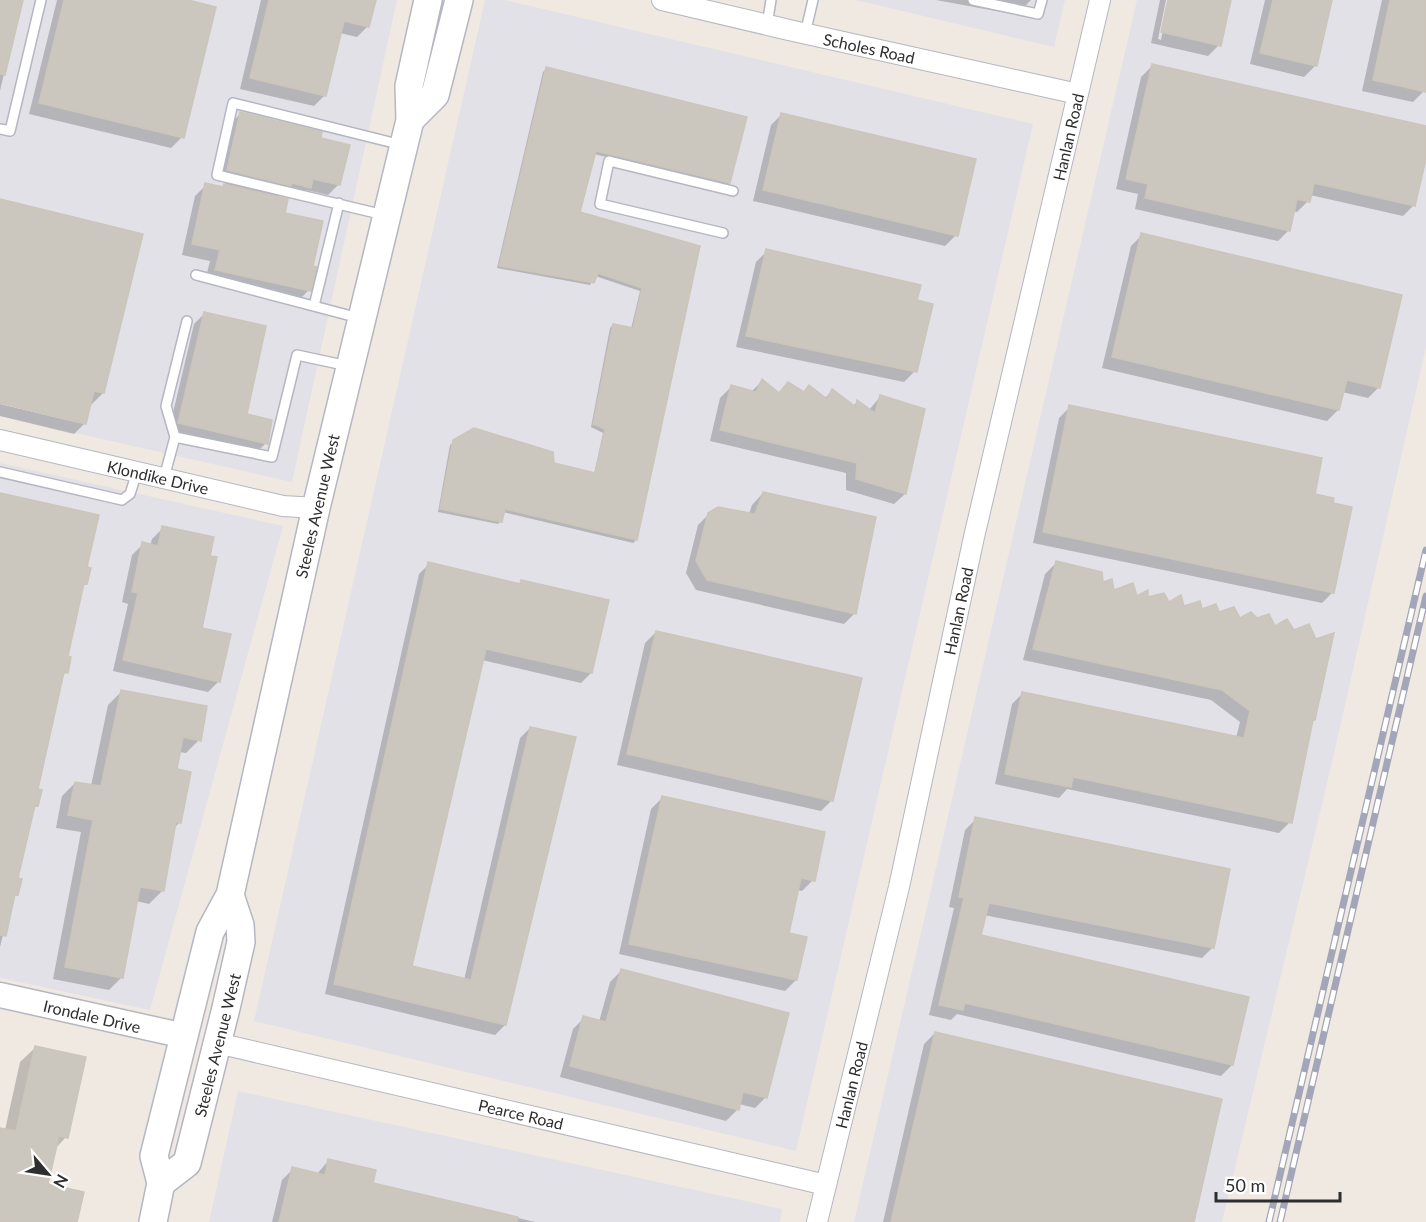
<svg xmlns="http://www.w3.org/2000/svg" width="1426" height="1222" font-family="Lato,sans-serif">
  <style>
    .industrial { fill: #e3e1e8 }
    .shadow { fill: #0003 }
    .building { fill: #cbc7bf; stroke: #cbc5ba; stroke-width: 1.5 }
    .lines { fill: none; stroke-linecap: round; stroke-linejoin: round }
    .service-casing { stroke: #b4b7c1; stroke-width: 12 }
    .minor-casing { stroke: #b4b7c1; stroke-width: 22 }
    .tertiary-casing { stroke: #b4b7c1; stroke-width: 27 }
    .secondary-casing { stroke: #b4b7c1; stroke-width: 30 }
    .service { stroke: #fff; stroke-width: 9 }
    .minor { stroke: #fff; stroke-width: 20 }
    .tertiary { stroke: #fff; stroke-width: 24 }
    .secondary { stroke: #fff; stroke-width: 27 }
    .rail-casing { stroke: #a3a6b8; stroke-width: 7 }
    .rail { stroke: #fff; stroke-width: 4.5; stroke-dasharray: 14; stroke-linecap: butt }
    .labels { text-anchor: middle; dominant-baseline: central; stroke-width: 4.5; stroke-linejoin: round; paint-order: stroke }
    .street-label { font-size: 16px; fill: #2e2e2e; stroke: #fff }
  </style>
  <rect width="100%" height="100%" fill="#efe9e1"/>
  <path class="industrial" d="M0,0H397L292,482L0,416Z
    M485,0H505L1033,124L796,1151L254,1021Z
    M856,0H1065L1054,47Z
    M1137,0H1426V347L1333,758L1222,1222H854Z
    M0,463L283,526L150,1010L0,978Z
    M238,1091L782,1209L780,1222H209Z"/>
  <path class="shadow" d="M0,0H21L0,91Z
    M57,0H188L182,137L171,148L29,114Z
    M261,0H374L368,26L357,37L340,33L325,95L314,106L240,89Z
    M936,0H1031L1023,8L1012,14Z
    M1160,0H1166L1158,39L1161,40L1169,0H1229L1219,45L1208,56L1151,43Z
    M1265,0H1331L1315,66L1304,77L1250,64Z
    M1382,0H1426V79L1424,91L1413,102L1362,91Z
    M1152,66L1426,127V152L1414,205L1403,216L1310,195L1308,201L1297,212L1293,211L1289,230L1278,241L1135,209L1138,194L1116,189L1141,77Z
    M546,69L729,183L726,186L594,154L578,213L698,247L636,540L633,543L503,512L501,521L498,524L438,512L450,445L454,442L594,474L603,433L591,427L610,328L613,325L631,329L640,291L595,276L590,285L497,268L543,72Z
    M241,113L319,139L339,184L328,195L306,190L299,198L281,194L277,198L283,214L311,267L309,290L298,301L205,281L210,261L182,255L195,196L206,185L221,188L226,183L217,181L230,124Z
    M782,114L956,235L945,246L753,201L771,125Z
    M0,202L103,393L92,404L89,403L85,423L74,434L0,416V404L79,423V420L0,401Z
    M1142,235L1379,387L1368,398L1342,392L1338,410L1327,421L1102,368L1131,246Z
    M767,251L916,301L915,371L904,382L736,347L756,262Z
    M205,313L245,415L266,443L255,454L168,434L194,324Z
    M762,381L779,394L803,393L809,387L824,399L832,391L853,406L857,402L869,410L880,397L905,494L894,504L846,490V473L710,441L720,398L731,387L752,391Z
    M1070,407L1313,495L1333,592L1322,603L1033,543L1059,418Z
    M763,493L855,613L844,624L696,590L686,573L698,525L709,514H749L752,505Z
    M0,494L86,568V583L82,587L66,657V672L62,677L37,790V805L32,810L17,879V894L12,899L0,947Z
    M163,528L219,681L208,692L113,671L128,604L122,602L132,555L143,544L150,546L152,539Z
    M1056,563L1102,584L1113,592L1183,608L1218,614L1311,721L1290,822L1279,833L1067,789L1059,798L995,784L1012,704L1023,693L1236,738L1240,722L1211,700L1023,660L1045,574Z
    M429,564L519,585L522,582L591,673L581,683L482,660L410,967L464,980L520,738L530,728L505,1025L495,1035L325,994L419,574Z
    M656,632L832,800L821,811L617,765L645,643Z
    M121,692L199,740L186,753L179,752L176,770L180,822L174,828L162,891L149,904L136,901L122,977L109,990L53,979L81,832L56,828L62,796L75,783L91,786L108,705Z
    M662,798L813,880L802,891L797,890L787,935L796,980L785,991L619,954L651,809Z
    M976,819L1213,947L1202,958L984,915L979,936L1232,1065L1221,1076L957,1014L951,1020L929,1015L954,908L949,907L965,830Z
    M621,971L766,1097L755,1108L739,1104L737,1110L726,1121L560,1077L573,1029L584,1018L599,1022L610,982Z
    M935,1033L1192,1222H883L924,1044Z
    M35,1048L66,1137L54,1150L46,1185L75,1222H0V1129L5,1130L20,1062Z
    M329,1160L371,1184L535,1222H272L282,1180L293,1169L317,1174Z"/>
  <path class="building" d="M0,0H23L5,75L0,74Z
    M64,0H188L216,7L184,138L39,103Z
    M269,0H376L369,27L344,21L326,96L250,78Z
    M1168,0H1231L1221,46L1161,32Z
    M1273,0H1332L1317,66L1260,53Z
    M1390,0H1426V92L1373,80Z
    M1152,64L1426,126V159L1415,206L1314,183L1310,202L1297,199L1290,231L1145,198L1148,184L1126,179Z
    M546,67L747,117L730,183L596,151L580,212L700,246L637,540L505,509L502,522L440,509L453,440L474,428L553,452L554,463L595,473L605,429L593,424L613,324L633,328L642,288L598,273L594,283L499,266Z
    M240,112L322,132L321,138L350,145L340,185L313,179L311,188L292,183L291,186L227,170Z
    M781,113L976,159L958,236L763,190Z
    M205,183L223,187L224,184L288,199L285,213L323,221L313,266L317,267L311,291L215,270L220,250L192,244Z
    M0,199L143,234L104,393L94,391L86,424L0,403Z
    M1141,233L1402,295L1380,388L1347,380L1339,410L1112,357Z
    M766,249L921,285L917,300L933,304L917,372L746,336Z
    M204,312L266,326L247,414L272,420L268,444L178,423Z
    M762,379L779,393L788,382L804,392L809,385L827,399L832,389L856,407L857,400L875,413L880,395L925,409L906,494L856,479L857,463L720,430L731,385L756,392Z
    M1069,405L1322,458L1315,494L1334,498L1333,503L1352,507L1334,593L1043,532Z
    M763,492L876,517L856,614L707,580L696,561L708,513L718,507L755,514Z
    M0,493L99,515L87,567L91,568L87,584L84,583L68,656L71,657L68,673L64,672L38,789L42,790L38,806L35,805L18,878L22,879L18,895L15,894L6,936L0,935Z
    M162,526L214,537L210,556L217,557L202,628L231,634L220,682L123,660L138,593L132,592L142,542L158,546Z
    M1056,561L1102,572L1103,582L1112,579L1114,590L1133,583L1137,596L1148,590V597L1164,593L1169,602L1181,595L1184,606L1200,601L1202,609L1216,604L1219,612L1234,607L1240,618L1251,612L1257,618L1269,614L1275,626L1287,619L1294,630L1309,624L1316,639L1334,633L1315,720H1313L1292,823L1073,777L1071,787L1005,774L1022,692L1244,738L1250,711L1222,690L1033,649Z
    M428,562L520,584L521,580L609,600L592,673L486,649L412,966L471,980L530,727L576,737L506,1025L334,984Z
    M656,631L862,678L833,801L627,754Z
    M121,690L207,706L201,741L183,737L177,769L191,772L181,823L176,822L164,891L140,887L123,978L65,967L93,820L68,815L75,782L101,786Z
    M662,796L825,832L815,881L801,878L789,933L807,937L797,980L629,944Z
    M975,817L1230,869L1214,948L989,903L981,935L1249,997L1233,1065L965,1003L963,1010L939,1005L964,898L959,897Z
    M621,969L789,1013L767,1098L743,1092L739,1110L570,1066L583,1016L606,1022Z
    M935,1032L1222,1099L1194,1222H891Z
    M35,1046L86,1057L68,1138L59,1136L48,1184L84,1192L77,1222H0V1128L16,1131Z
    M328,1159L376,1170L373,1183L518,1217L517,1222H279L292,1167L325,1175Z"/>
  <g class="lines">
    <defs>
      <path id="service" d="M973,0L1038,14L1042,0
        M767,25L771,0
        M805,34L813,0
        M0,129L10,131L41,0
        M384,215L217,175L233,103L402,145
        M723,233L600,204L609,161L733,191
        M196,275L359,318
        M314,306L339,203
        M175,437L166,406L187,321
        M0,472L122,500L130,494L137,472
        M164,478L175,437L272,457L297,355L348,366"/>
      <path id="minor" d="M662,0L789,30L1078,94
        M0,440L283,506L316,508
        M217,1043L826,1185
        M817,1222L899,887L974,537L1100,0"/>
      <path id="tertiary" d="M0,995L185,1036"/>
      <path id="secondary" d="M410,120L435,95L459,0
        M161,1183L187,1163L226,1008L241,942L240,925L230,895
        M153,1222L161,1183L154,1156L210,932L230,895L316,508L410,120L409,86L428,0"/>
    </defs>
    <use href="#service" class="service-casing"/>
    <use href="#minor" class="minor-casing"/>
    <use href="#tertiary" class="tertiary-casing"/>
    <use href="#secondary" class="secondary-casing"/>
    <use href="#service" class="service"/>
    <use href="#minor" class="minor"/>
    <use href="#tertiary" class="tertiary"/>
    <use href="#secondary" class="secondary"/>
    <defs>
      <path id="rail" d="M1269,1222L1426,550
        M1280,1222L1426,596"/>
    </defs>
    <use href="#rail" class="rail-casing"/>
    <use href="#rail" class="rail"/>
  </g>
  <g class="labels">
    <g class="street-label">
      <text transform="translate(869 48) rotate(12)">Scholes Road</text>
      <text transform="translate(1068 137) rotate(-77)">Hanlan Road</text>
      <text transform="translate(158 477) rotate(13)">Klondike Drive</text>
      <text transform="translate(317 506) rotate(-77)">Steeles Avenue West</text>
      <text transform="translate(958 611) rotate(-78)">Hanlan Road</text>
      <text transform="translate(92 1016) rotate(13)">Irondale Drive</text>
      <text transform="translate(217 1045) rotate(-76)">Steeles Avenue West</text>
      <text transform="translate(851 1085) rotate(-76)">Hanlan Road</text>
      <text transform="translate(521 1114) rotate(13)">Pearce Road</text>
    </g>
  </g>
  <g transform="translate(48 1174) rotate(119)" stroke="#ffffff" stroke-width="4.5" paint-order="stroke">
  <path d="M0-4.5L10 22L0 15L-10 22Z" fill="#2e2e2e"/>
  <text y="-9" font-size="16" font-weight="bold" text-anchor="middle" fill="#2e2e2e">N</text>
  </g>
  <path d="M1216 1192v9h124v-9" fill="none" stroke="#2e2e2e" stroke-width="3"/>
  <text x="1225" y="1192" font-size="18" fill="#2e2e2e" stroke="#ffffff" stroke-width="4.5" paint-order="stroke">50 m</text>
</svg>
